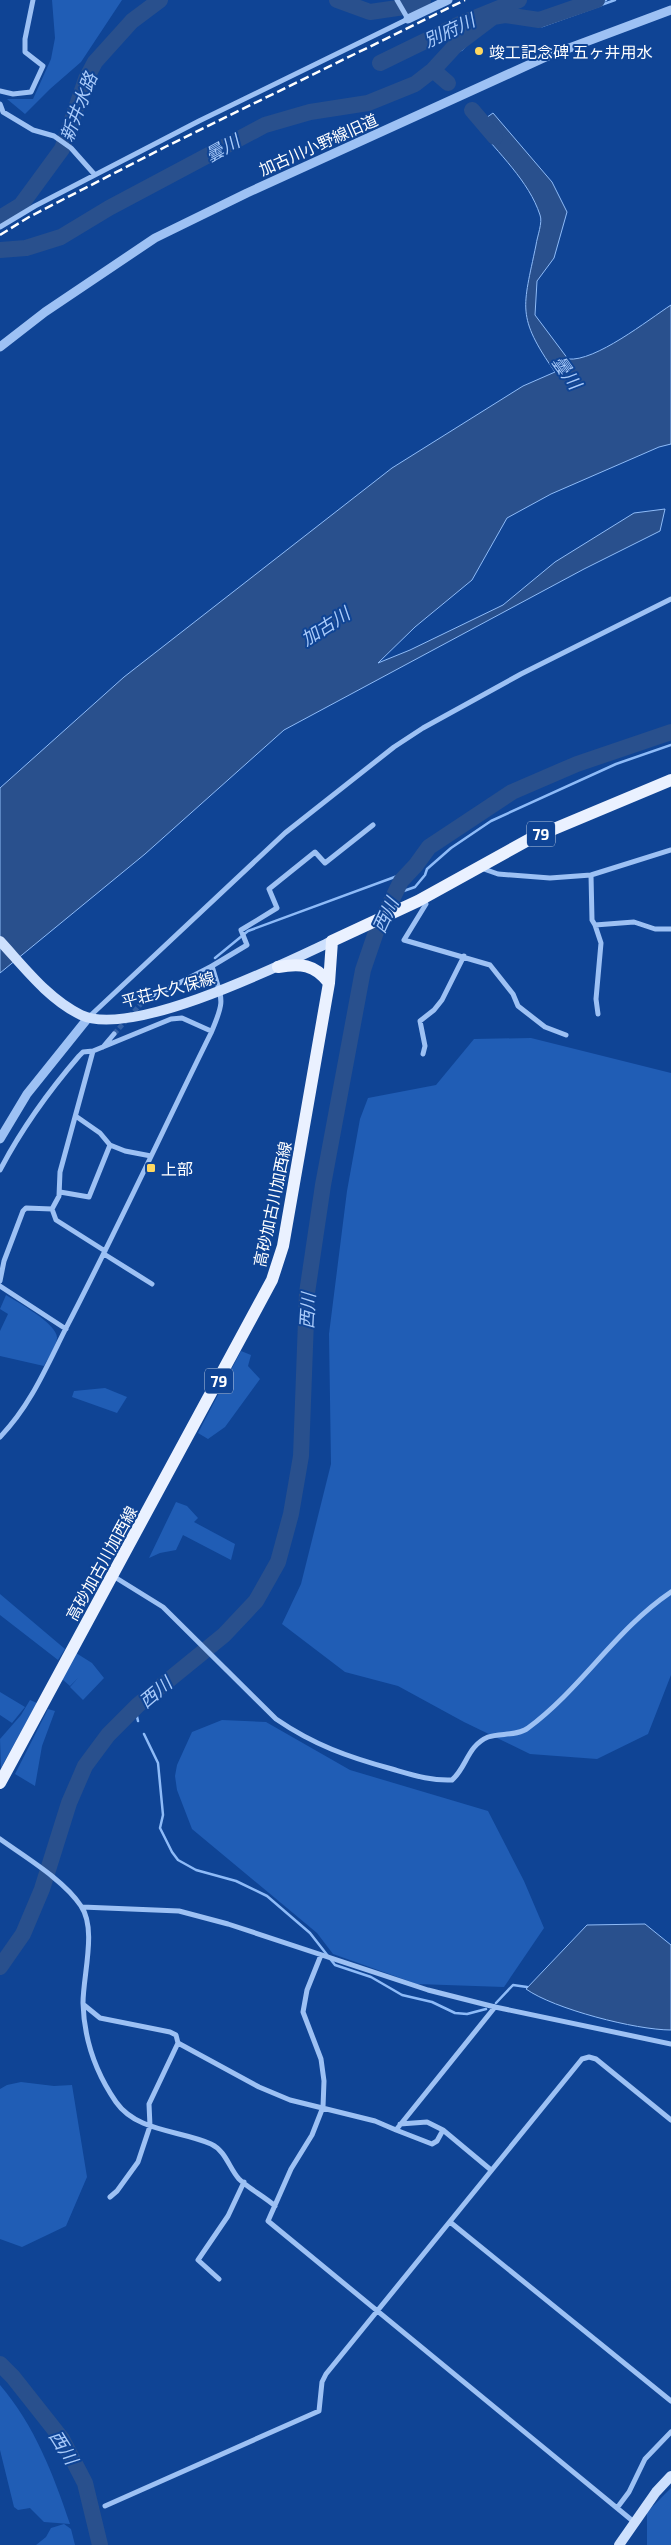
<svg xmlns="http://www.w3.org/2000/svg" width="671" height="2545" font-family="'Exo 2','Noto Sans JP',sans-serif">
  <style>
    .green { fill: #205db5 }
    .water { fill: #29508d; stroke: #8ebbf8 }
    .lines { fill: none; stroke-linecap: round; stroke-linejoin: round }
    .stream { stroke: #8ebbf8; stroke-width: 2.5 }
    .river { stroke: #29508d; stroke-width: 16 }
    .minor-tunnel { stroke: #3360a5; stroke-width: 5; stroke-dasharray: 5 2.5; stroke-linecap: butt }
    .minor { stroke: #9dc1f4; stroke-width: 5 }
    .tertiary { stroke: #9dc1f4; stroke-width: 9 }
    .secondary { stroke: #cde0fd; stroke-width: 10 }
    .primary { stroke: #eaf1ff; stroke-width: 12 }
    .rail { stroke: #fff; stroke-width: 2.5; stroke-dasharray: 9 4; stroke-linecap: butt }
    .poi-dot { fill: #ffd860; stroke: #0f4495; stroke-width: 2 }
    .labels { text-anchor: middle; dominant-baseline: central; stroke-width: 4; stroke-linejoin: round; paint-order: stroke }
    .shield { fill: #0f4495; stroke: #b7c7df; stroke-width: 1 }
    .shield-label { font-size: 15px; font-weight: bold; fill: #fff }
    .poi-label { font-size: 16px; fill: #fff; stroke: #0f4495; text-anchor: start }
    .street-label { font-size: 16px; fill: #fff; stroke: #0f4495 }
    .water-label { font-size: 18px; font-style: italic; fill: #a9cbfb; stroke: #0f4495 }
  </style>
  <rect width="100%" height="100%" fill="#0f4495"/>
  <path class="green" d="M52,0H122L81,62L50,89L25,114L7,99H33L51,59L55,38Z
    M531,1038L671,1073V1675L648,1734L597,1759L530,1754L464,1722L398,1686L345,1672L282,1624L301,1584L331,1464L329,1334L347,1191L360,1119L368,1098L436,1085L474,1039Z
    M6,1295C17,1302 58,1324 57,1338C56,1347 48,1358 44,1366L0,1356V1331L8,1314L0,1309Z
    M241,1351L251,1355L248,1366L260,1379L225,1427L208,1439L198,1433Z
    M105,1388L127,1397L117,1413L72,1397L74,1391Z
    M176,1502L187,1506L198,1518L194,1522L235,1544L231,1560L183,1535L176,1550L160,1553L149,1558Z
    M0,1594L65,1649L58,1660L0,1615Z
    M76,1653L92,1663L104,1678L83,1700L70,1687L78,1678L70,1686L62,1679Z
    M0,1692L25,1707L12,1723L0,1715Z
    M30,1700L37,1703L1,1768L0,1739L21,1715Z
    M48,1709L55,1711L42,1746L35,1786L15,1774Z
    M222,1720L266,1722L350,1770L488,1811L524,1881L544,1928L504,1987L417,1984L333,1954L317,1933L192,1829L177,1790L175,1776L177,1765L192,1732Z
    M21,2082L54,2086L72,2085L87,2177L66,2226L22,2247L0,2239V2089L7,2085Z
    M0,2385C35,2426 53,2474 70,2524L44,2522L30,2508L18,2510L14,2507L0,2450Z
    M671,2488V2545H647V2512Z
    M64,2524L71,2529L75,2545H36L46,2537L51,2528Z"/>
  <path class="water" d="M493,113L552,182L567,212L554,258L537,281L535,315L568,359C595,362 648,320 671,305V444L659,447L551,494L507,518L472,580L415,627L378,663L410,650L503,605L555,562L634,513L665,509L660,531L584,569L284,730L145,854L0,973V788L124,677L392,468L523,386L555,372C516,316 523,308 536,245C537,237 543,222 540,215C529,181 498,153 476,125Z
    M645,1924L671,1945V2030C636,2030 554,2009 526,1989L587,1925Z"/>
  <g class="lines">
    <path class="stream" d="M448,55L489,21L509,18L541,23L606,0
      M443,59L461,50L477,34L495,21L505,20L542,26L615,0
      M395,894L415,887L425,875L427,869L451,848L491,821L616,764L671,745
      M215,958L248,931L411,871
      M135,1708L138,1721
      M144,1734L158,1763L163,1815L160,1828L172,1852L178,1860L196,1870L236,1881L267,1896L310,1933L335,1965L371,1977L402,1995L432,2002L455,2013L467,2014L486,2009
      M496,2003L513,1985L527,1987"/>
    <path class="river" d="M337,0L370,12L411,6L423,0
      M380,63L460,24L519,0
      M433,70L448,83
      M472,110L495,137
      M0,218L21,205L62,149L86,79L95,62L132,21L160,0
      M0,250L26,248L61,237L109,208L265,125L310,112L368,103L415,84L433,70L456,45L493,17L505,15L539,20L597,0
      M0,1967L23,1934L42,1889L69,1803L85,1766L108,1735L138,1705L224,1635L256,1601L278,1562L291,1514L301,1456L307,1293L323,1185L363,970L376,932L401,881L416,865L429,847L512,792L577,764L671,732
      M0,2364L13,2377L62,2439L85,2483L100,2545"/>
    <path class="minor-tunnel" d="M114,1034L148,996"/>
    <path class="minor" d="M0,91L13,94L31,92L43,66L25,52V39L33,0
      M0,104L3,112L33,130L54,136L71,148L95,175
      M0,227L35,206L199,121L408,19L397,0
      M481,868L498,874L550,878L591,875L671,850
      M591,875L592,920L595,925L634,922L655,929H671
      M424,898L426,904L404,940L490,965L513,994L518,1006L545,1027L566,1035
      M595,925L601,943L596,999L598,1014
      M148,996L160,993L212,966
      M90,1016L285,833L394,747L423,728L521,674L671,599
      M103,1047L114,1034
      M423,1054L425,1046L420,1021L434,1010L442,1000L464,956
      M77,1117L100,1133L110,1145L125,1151L151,1156
      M0,1170C22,1128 48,1092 79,1056L83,1052L93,1051
      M60,1192L89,1197L110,1145
      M52,1209L56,1220L105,1251
      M104,1254L152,1284
      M0,1281L4,1261L23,1211L26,1208L52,1209L59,1196L60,1172L93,1051L171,1019L182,1018L211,1031
      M0,1286L66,1329
      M0,1437C30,1406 46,1368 65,1330C116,1232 162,1132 211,1033C226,998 222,1001 212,966L247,945L241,930L277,908L269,889L315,852L325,863L373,825
      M113,1576L163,1607L276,1719C314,1745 348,1757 392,1769C413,1775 431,1781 452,1780C467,1767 467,1746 488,1737C500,1733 518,1736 528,1728C581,1689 616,1629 671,1592
      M0,1839C25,1857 64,1880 81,1906C97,1929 83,1975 83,2003C84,2038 96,2073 116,2102C137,2132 180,2130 211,2144C226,2151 229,2168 239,2179C248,2188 265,2197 275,2206
      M82,1907L179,1911L228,1924L428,1990L495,2007L671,2044
      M321,1955L307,1990L303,2012L321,2059L324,2081L323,2107L312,2135L291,2169L268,2221L634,2522
      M84,2005L100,2018L170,2032L176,2035L178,2043L149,2104L150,2126L138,2162L117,2191L110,2197
      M178,2043L259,2087L290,2100L375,2121L396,2130L495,2007
      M400,2124L427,2122L443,2130L491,2170
      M396,2130L432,2144L437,2141L443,2130
      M450,2222L671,2401
      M219,2279L198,2260L228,2216L244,2182
      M105,2506L319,2411L322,2382L326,2374L582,2059L589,2057L596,2059L671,2120
      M617,2508L629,2492L645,2459L671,2432"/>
    <path class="tertiary" d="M408,19L448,0
      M0,347L45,312L155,238L247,193L548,56L671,10
      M0,1139L27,1094L88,1018"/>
    <path class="secondary" d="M0,941C24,967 48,999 81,1015C131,1039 283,964 332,941
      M619,2545L656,2492L671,2476"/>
    <path class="primary" d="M278,967C300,963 315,964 329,983
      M0,1783L272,1280L283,1246L329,983L332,941L418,901L530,839L671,780"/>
    <path class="rail" d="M0,235L29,217L167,146L465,0"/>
  </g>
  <g class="poi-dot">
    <circle cx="479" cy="51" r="5"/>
    <rect x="146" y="1163" width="10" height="10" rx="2.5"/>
  </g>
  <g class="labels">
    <g class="shield">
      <rect x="527" y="821.5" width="28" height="25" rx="4"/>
      <rect x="205" y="1368.5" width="28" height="25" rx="4"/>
    </g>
    <g class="shield-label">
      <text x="541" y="834">79</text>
      <text x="219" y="1381">79</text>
    </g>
    <g class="poi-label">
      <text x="489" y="51">竣工記念碑 五ヶ井用水</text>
      <text x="161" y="1168">上部</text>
    </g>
    <g class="street-label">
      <text transform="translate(318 144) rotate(-24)">加古川小野線旧道</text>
      <text transform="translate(168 989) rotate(-15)">平荘大久保線</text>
      <text transform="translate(272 1204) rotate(-78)">高砂加古川加西線</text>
      <text transform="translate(101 1563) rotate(-61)">高砂加古川加西線</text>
    </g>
    <g class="water-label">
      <text transform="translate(449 30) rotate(-25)">別府川</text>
      <text transform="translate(78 107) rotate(-69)">新井水路</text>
      <text transform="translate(222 148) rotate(-29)">曇川</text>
      <text transform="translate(567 372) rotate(55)">曇川</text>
      <text transform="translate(325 626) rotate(-33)">加古川</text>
      <text transform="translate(385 915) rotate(-65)">西川</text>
      <text transform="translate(307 1311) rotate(-87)">西川</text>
      <text transform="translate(155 1692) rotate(-40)">西川</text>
      <text transform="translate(64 2447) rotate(58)">西川</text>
    </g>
  </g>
</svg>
